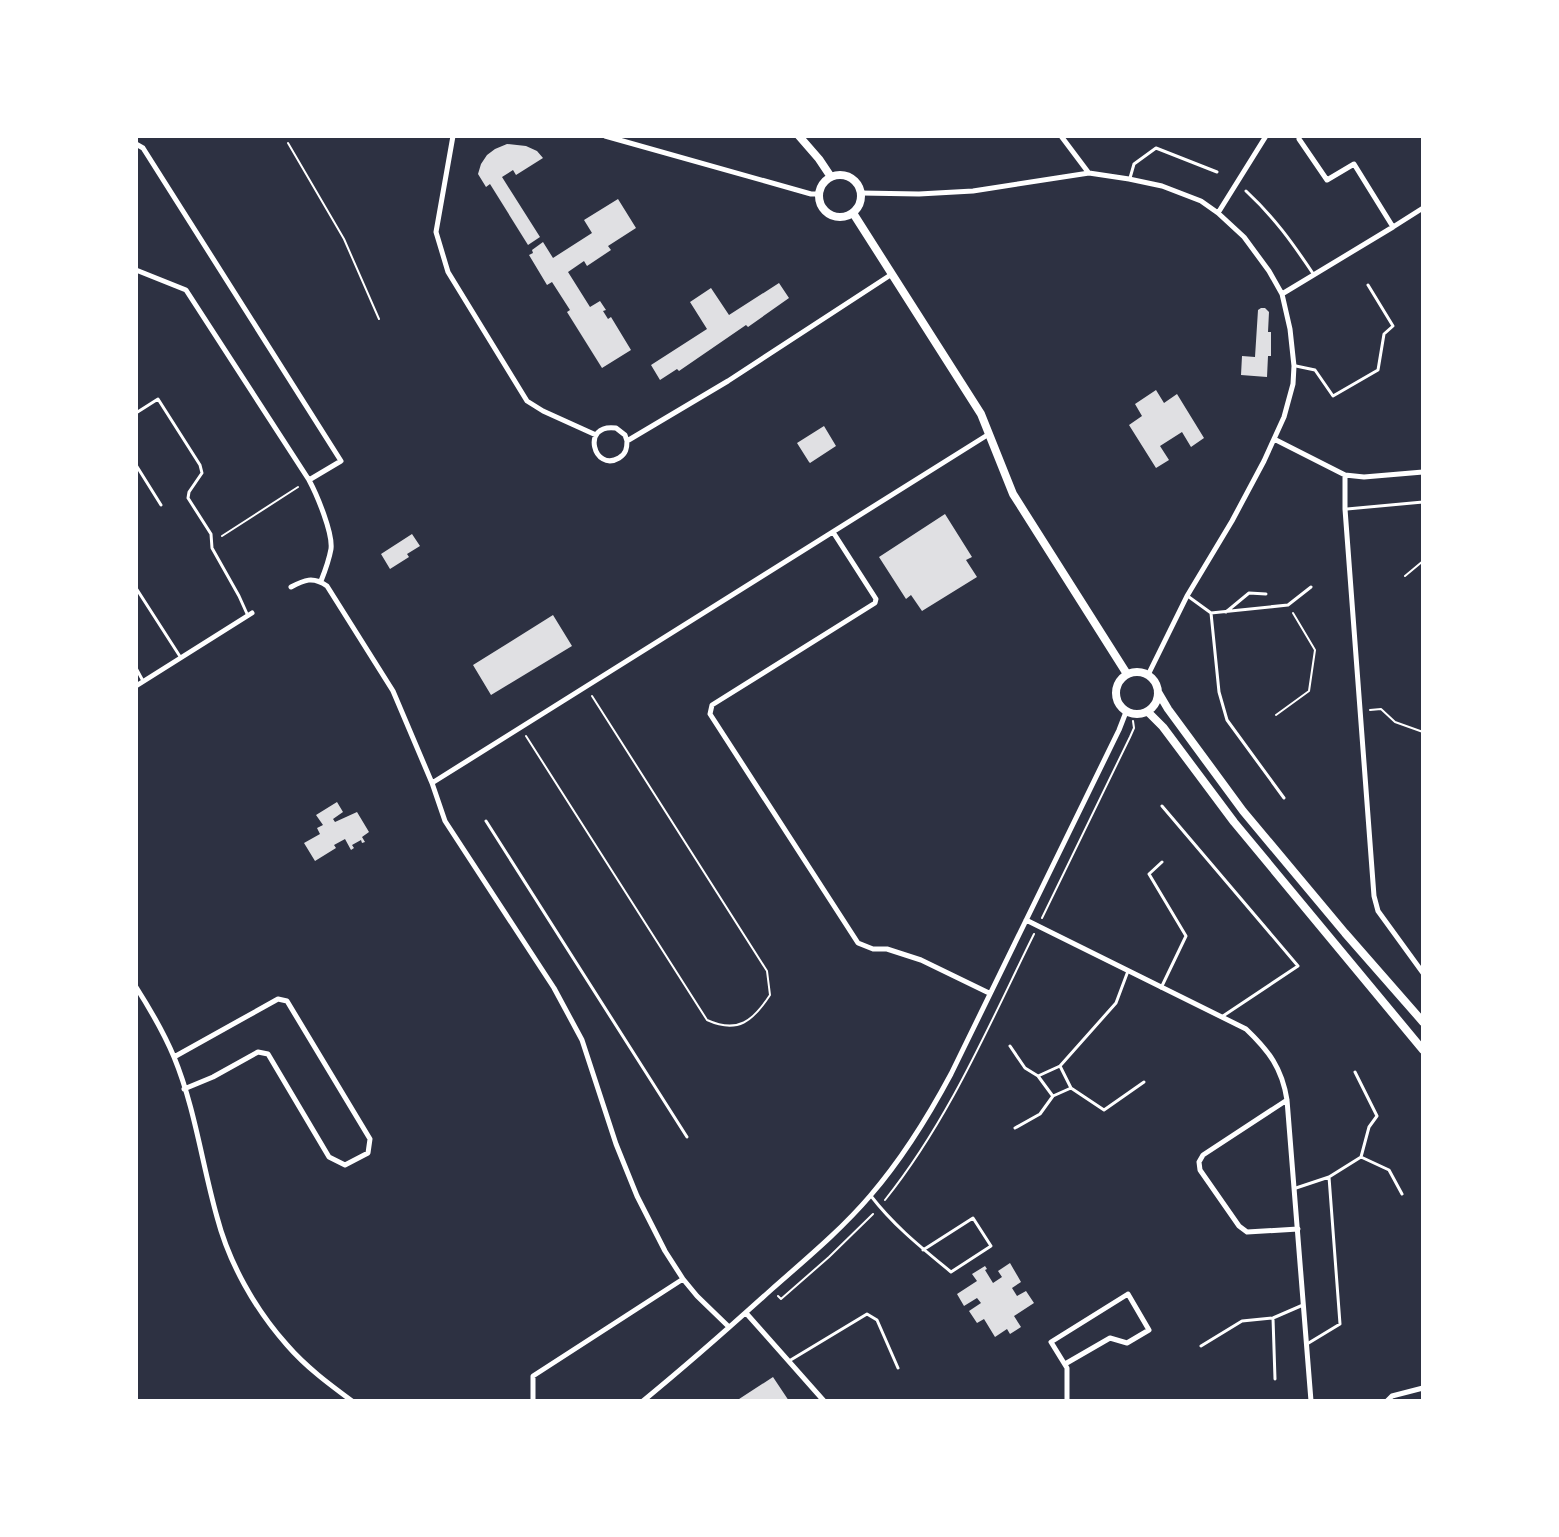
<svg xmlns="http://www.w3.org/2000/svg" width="1559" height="1537" font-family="Cabin,sans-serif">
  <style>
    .building { fill: #e0e0e3 }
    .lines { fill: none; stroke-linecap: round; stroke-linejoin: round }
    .path { stroke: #fff; stroke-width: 2 }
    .service { stroke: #fff; stroke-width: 3 }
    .minor { stroke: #fff; stroke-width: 5 }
    .secondary { stroke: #fff; stroke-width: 8 }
  </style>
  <rect width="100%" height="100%" fill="#2d3142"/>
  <path class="building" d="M507,144L526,146L537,151L543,158L516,175L513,170L502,177L540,237L528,245L490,184L486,187L478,174L481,164L487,155L495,149Z
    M618,199L636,228L608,246L611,250L587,266L584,261L568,272L590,307L600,301L606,310L603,311L608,319L611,317L631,350L602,368L567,312L570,310L552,282L547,285L529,255L533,253L532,250L543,242L553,258L592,233L584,220Z
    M779,283L789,298L748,327L746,325L679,371L677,369L660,380L651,365L707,329L690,302L711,288L729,315Z
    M1261,308H1265L1269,312L1268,332H1271V356H1268L1267,377L1241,375L1242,356L1255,357L1258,310Z
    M1156,390L1164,403L1177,394L1204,438L1191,447L1182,432L1160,446L1169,460L1156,468L1129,425L1142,416L1135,404Z
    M824,426L836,446L810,463L809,462L797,443Z
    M945,514L972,557L966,560L977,577L922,611L911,595L906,599L879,557Z
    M412,534L420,546L407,554L409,557L390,569L381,554Z
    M553,615L572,646L491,695L473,665Z
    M337,802L343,812L333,819L335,822L357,812L369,832L362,837L365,842L362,843L361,840L352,845L354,848L351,850L345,839L334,845L336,848L315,861L304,843L320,834L317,828L323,825L316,815Z
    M1010,1263L1021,1282L1012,1288L1017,1296L1026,1291L1034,1303L1014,1316L1021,1327L1010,1334L1007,1329L995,1337L984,1319L977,1323L969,1311L981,1303L977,1298L964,1306L957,1294L977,1281L972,1274L985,1266L987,1269L985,1270L993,1283L1002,1277L998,1271Z
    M773,1377L789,1401H736Z"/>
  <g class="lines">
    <path class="path" d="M288,143L344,239L379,319
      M222,536L298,487
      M1405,576L1423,561
      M1370,710L1381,709L1395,722L1423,732
      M1276,715L1309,691L1315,650L1293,613
      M526,736L707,1020C738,1034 753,1021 770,995L767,971L592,696
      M1042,918L1130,737L1134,728L1133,721
      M885,1200C949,1120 989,1025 1034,934
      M778,1296L781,1299L829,1257L873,1214"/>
    <path class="service" d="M1130,178L1134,164L1156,148L1217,172
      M1246,191C1274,217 1292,242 1314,275
      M1296,366L1315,370L1333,396L1378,370L1384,334L1393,326L1368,285
      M136,413L158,399L200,465L202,473L189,492L188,498L211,534L212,548L239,596L248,616
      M136,465L161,505
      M1347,509L1423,502
      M136,588L181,658
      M1189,597L1211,613L1219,692L1227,720L1284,798
      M1226,612L1249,593L1266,594
      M1211,613L1288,605L1311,587
      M136,668L143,681
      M1162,806L1298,966L1223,1016
      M486,821L687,1137
      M1161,988L1186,936L1149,874L1162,862
      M1010,1046L1025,1068L1038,1076L1060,1066L1116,1003L1128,971
      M1060,1066L1071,1088L1104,1110L1144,1082
      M1038,1076L1052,1095
      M1015,1128L1040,1114L1053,1096L1071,1088
      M1361,1157L1389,1170L1402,1194
      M1329,1177L1361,1157L1369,1127L1377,1116L1355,1072
      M1296,1188L1329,1177L1340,1324L1307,1344
      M871,1196C894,1226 922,1248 951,1272L991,1246L973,1218L923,1250
      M1273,1318L1275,1379
      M1201,1346L1242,1321L1273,1318L1303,1305
      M789,1361L867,1314L877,1320L898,1368"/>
    <path class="minor" d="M453,136L436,232L448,272L527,401L543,411L596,435
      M605,136L811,194H819
      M1061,136L1088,172
      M1299,139L1327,180L1354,164L1393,227L1423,208
      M136,144L143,148L341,461L309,480
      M861,193L919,194L973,191L1089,173L1129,179L1162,186L1201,201L1218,213L1244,237L1269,271L1282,294L1290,329L1294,366L1293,384L1284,417L1264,461L1232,521L1187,596L1148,675
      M1218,213L1266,136
      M136,270L186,290L309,480C317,495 333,533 331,549C329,560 325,571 321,581
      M1282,294L1393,227
      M1274,439L1345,475L1364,477L1423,472
      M627,441L625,435L616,428C580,423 594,473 619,458C626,454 627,448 627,441L728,381L892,274
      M1345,475V509L1374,896L1378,911L1423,973
      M833,532L876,599L875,603L712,705L710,714L858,943L873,949H887L921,960L989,993
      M291,587C304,580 313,576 327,586L393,691L432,783L445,821L554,988L582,1040L616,1144L637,1196L665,1251L683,1279L697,1296L729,1327
      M136,686L252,613
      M432,783L989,434
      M1026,920L1246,1029C1269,1051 1282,1068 1287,1100L1311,1401
      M136,987C150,1009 164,1033 174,1057C195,1108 202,1164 217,1217C229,1263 255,1309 287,1345C306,1367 329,1384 352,1401
      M174,1057L278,999L287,1001L370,1139L368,1153L345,1165L329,1157L268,1054L258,1052L213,1077L184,1089
      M1287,1100L1203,1155L1199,1162L1200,1170L1239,1226L1247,1232L1298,1229
      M746,1313L824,1401
      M1065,1364L1110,1338L1127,1343L1149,1330L1128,1294L1051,1342L1067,1368V1401
      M533,1401V1376L683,1279
      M643,1401C687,1365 730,1327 772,1289C806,1259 841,1230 870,1196C902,1159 928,1117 951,1074L1119,730L1126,712
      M1387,1401L1392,1396L1423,1388"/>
    <path class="secondary" d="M799,136L819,159L831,177
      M819 196a21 21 0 1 1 42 0a21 21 0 1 1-42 0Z
      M853,213L981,414L1013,494L1127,674
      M1116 693a21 21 0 1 1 42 0a21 21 0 1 1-42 0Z
      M1158,692L1168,709L1243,811L1345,933L1423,1022
      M1148,712L1163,727L1234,822L1423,1050"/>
  </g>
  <rect width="1559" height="1537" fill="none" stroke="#ffffff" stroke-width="276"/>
</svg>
